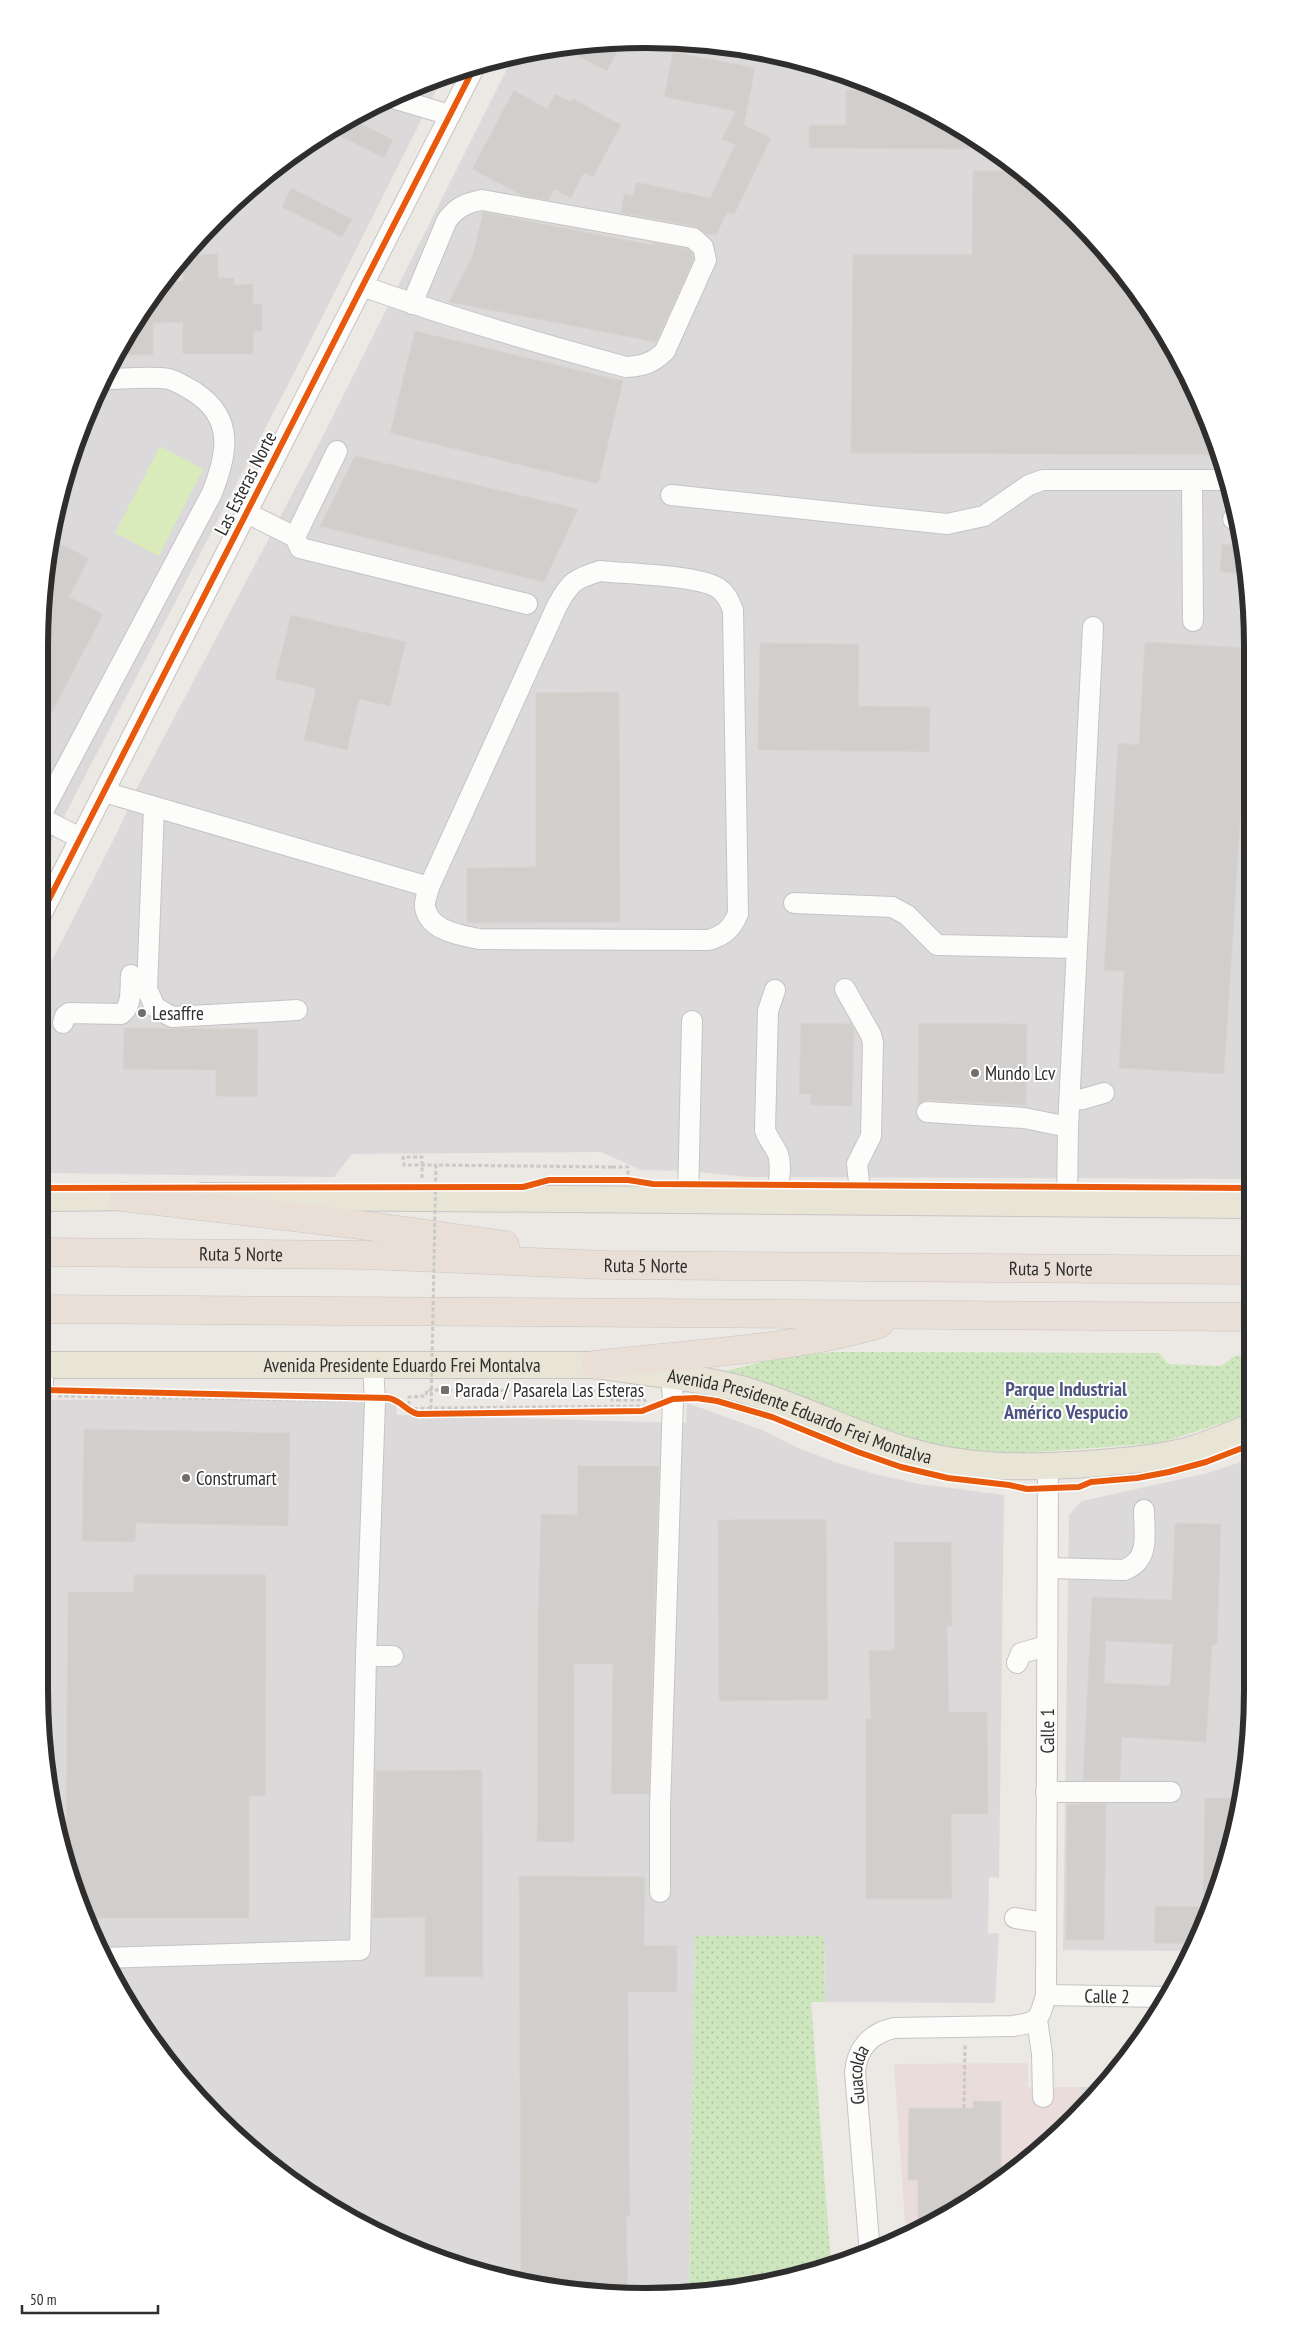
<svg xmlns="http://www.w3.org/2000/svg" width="1291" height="2335" font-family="'PT Sans Narrow',sans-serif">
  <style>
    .industrial { fill: #dcd9db }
    .medical { fill: #e9dcdb }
    .grass { fill: url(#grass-dots) }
    .pitch { fill: #d9eabb }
    .building { fill: #d1cecb; stroke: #d7d4d0; fill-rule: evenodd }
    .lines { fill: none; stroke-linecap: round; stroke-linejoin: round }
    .minor-casing { stroke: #c5c4c5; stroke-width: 22 }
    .major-casing { stroke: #c6c5c4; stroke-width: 28 }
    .highway-casing { stroke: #c6c5c4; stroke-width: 29 }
    .path { stroke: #c9c9c8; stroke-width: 3; stroke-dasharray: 4 2.5; stroke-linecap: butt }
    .minor { stroke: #fcfcfb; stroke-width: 20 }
    .major { stroke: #e8e4d6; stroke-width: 26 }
    .highway { stroke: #eadfd6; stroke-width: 28 }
    .path-bridge { stroke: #c9c9c8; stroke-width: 3; stroke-dasharray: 4 2.5; stroke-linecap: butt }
    .cycleway-casing { stroke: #fff; stroke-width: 9 }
    .cycleway { stroke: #e8590c; stroke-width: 6 }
    .poi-dot { fill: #706f6e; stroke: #fff; stroke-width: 2 }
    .labels { text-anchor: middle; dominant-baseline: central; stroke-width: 4; stroke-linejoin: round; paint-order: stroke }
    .street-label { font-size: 19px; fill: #2e2e2e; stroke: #fff }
    .poi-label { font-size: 19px; fill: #2e2e2e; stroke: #fff; text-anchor: start }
    .neighbourhood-label { font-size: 20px; font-weight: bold; fill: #4d5680; stroke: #fff }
    .rim { fill: none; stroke: #2e2e2e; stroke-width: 6 }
  </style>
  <defs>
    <pattern id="grass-dots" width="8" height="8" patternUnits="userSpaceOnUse" patternTransform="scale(1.25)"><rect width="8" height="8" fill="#cee6be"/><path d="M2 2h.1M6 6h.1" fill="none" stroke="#b1c6a4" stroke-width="1.8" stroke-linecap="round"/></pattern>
  </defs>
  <rect width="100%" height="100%" fill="#ece8e4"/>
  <path class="industrial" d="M606,40L725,44L841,71L949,120L1074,216L1150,309L1220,450L1247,567L1249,1179L749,1177L688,1171L641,1170L601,1152L352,1154L334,1177L42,1173L41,982L118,831L136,790L325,432L514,55Z
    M443,77L295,371L41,861L40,606L71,451L120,342L190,245L276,164L377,101Z
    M395,1397L397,1415L686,1423L687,1403L762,1430L798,1448L838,1463L878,1475L920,1484L1004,1495L999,1878L989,1877L988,1934L999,1933L995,2003L825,2002L824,1936H695L689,2294L567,2291L488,2275L377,2234L308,2194L217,2119L164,2059L101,1958L71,1884L44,1769L43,1400Z
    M1250,1459L1251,1729L1231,1847L1188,1951L1063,1950L1069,1515L1082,1501L1208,1473Z
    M1081,2087H1104L1081,2110Z"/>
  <path class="medical" d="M1028,2063V2087H1081V2110L1045,2146L949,2215L906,2236L894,2064Z"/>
  <path class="grass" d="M835,1352L1159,1353L1168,1364L1221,1366L1235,1356L1250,1357V1414L1160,1443L1022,1453L948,1450L871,1427L792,1391L726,1371L786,1356Z
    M695,1936H824L825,2002H811L831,2264L764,2285L689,2294Z"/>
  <path class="pitch" d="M160,446L203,469L159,556L115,533Z"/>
  <path class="building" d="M602,41H623L607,71L561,47Z
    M673,52L755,68L744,125L771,138L734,215L727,212L716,235L706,234L695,226L621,213L624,194L633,196L636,182L710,198L735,145L722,139L736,111L664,97Z
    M858,79L949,120L970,136V149L809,148V125H846V90H858Z
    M514,90L547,109L555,94L571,102L573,99L621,125L593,177L584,173L571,198L554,189L549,200L521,195L472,169Z
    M350,118L393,140L384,158L330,131Z
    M973,171H1015L1074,216L1150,309L1221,455L851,453L853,255H972Z
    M291,188L352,219L342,237L282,207Z
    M483,212L657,246L651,242L688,249L692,253L694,259L656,342L449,302L473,255Z
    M218,254V278H234V285L253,284V304H262V331H253V354H183V322L153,323V355H114L120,342L163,282L183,281V255Z
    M415,331L623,381L598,484L390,433Z
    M355,456L578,509L544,582L320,526Z
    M53,540L89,558L69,597L103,614L40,735V606Z
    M1222,544L1242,545L1247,574L1220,572Z
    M291,615L406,642L390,706L359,699L347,750L304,740L316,688L275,679Z
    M1145,642L1247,648L1248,697L1224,1074L1119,1068L1124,971H1104L1118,743L1139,745Z
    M760,643L859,644L858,706L930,707L929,752L758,750Z
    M619,692L620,922L467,923V868L536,867V693Z
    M801,1023L851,1024L854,1029L852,1106L810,1105L811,1094H799Z
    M919,1023L1027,1024L1026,1105L928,1100L918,1104Z
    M124,1028L258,1029L257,1097L216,1096V1070L123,1069Z
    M84,1429L290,1433L288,1526L136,1523L135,1542L82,1541Z
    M578,1466H659L649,1794H611L613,1664H574V1842H537L538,1611L541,1514L577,1515Z
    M826,1519L828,1700L719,1701L718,1520Z
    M1175,1523L1221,1524L1217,1645H1212L1206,1742L1122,1737L1120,1780H1083L1092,1597L1172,1600ZM1106,1641L1173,1644L1170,1686L1104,1683Z
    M894,1542H951L952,1626H947L949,1712H987L988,1814H951L952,1899H866V1719H871L869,1651L895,1650Z
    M134,1575H266L265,1796H249V1918H85L71,1884L59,1833H66L68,1592H134Z
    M482,1770L483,1977H425V1917L373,1918L376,1771Z
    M1205,1798H1239L1232,1847L1191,1944L1154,1943L1155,1906L1203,1907Z
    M1082,1804H1106L1104,1940H1066L1067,1805Z
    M519,1876L645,1877L644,1946L677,1945V1992H628L630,2216H626L628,2293L567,2291L521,2282Z
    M973,2101L1001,2102V2178L949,2215L918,2230V2180H908L909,2108H973Z"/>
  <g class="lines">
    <defs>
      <g id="minor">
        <path d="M389,97L450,115"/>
        <path d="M362,286C449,317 537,343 626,367C643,366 653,363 665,351L706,260L703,247L693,238L482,200C466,203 457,207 447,220L412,304"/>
        <path d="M1192,480L1193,621"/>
        <path d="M671,495L947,524L984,516L1029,485L1043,480H1227"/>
        <path d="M247,513L295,537L300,548L527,604"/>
        <path d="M1233,519H1236"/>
        <path d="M295,537L337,451"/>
        <path d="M600,571C627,574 698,575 718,588C727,594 729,601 733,610L738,914C732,928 724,936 708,940L479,939C460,935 429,931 425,907C424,901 428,893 429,887L557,606C570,582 574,579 600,571Z"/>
        <path d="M104,792L429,887"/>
        <path d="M154,808L147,989L155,1007L172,1017L297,1010"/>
        <path d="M41,815L212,493C227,455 235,419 196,393C188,388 179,382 169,379C152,376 121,379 103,379"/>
        <path d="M41,818L80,838"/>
        <path d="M794,903L892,907L907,915L937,945L1076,948"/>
        <path d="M41,915L476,64"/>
        <path d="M845,989L871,1035L873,1043L871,1136L857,1164L861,1201"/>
        <path d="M775,990L768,1011L765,1130C768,1139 775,1147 778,1154C783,1169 777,1186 777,1201"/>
        <path d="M63,1023L65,1016L69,1013L121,1014C133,1006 130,987 131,975"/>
        <path d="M1070,1100L1083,1099L1104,1093"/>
        <path d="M927,1112L1024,1118L1068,1127"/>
        <path d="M688,1201L692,1021"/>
        <path d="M1067,1203L1068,1127L1093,627"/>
        <path d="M43,1390V1365"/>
        <path d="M1048,1568L1124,1570C1151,1560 1144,1534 1144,1510"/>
        <path d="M366,1656H393"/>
        <path d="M1017,1663L1021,1653L1047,1646"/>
        <path d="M1046,1792H1171"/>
        <path d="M660,1892V1808L673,1399L671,1376"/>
        <path d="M1015,1918L1046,1923"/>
        <path d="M101,1958L360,1950L366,1656L375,1402L373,1365"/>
        <path id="s1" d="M1046,1995L1168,1997"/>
        <path d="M1037,2020L1042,2054L1043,2097"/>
        <path id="s2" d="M870,2253L855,2072C857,2048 871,2033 894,2028L1013,2026C1039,2022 1039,2020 1046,1995L1048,1467"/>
      </g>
      <g id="major">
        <path d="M203,1196L1249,1205"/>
        <path d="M42,1198L146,1197"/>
        <path id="s3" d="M43,1365H595C644,1372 694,1377 741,1389C798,1405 851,1434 908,1451C967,1469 1028,1468 1088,1464C1121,1461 1154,1459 1186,1451C1208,1445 1229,1436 1250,1427"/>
      </g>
      <g id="highway">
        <path d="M123,1197L369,1226L505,1245"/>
        <path id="s4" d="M42,1252L366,1255L607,1265L1249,1270"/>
        <path d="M42,1309L1250,1317"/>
        <path d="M595,1365C690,1353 787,1351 879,1324"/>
      </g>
    </defs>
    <use href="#minor" class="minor-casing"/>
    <use href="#major" class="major-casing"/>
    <use href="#highway" class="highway-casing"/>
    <path class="path" d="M612,1167H628V1180
      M422,1178V1157H403L404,1165H436
      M612,1391V1400H618
      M58,1396L357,1401
      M431,1408L409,1409V1397L426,1396L427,1390L612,1391
      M964,2108L965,2045"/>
    <use href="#minor" class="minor"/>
    <use href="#major" class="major"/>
    <use href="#highway" class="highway"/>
    <path class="path-bridge" d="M612,1167L436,1165L431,1408L645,1406V1400H618"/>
    <defs>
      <path id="cycleway" d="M41,915L476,64
        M42,1188L523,1187L549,1180H628L653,1184L1249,1188
        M43,1390L388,1398C401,1400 406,1411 418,1414L642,1411L673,1399L696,1398L717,1401L772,1417L858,1452L901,1467L948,1478L1009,1485L1027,1489L1079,1487L1091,1482L1137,1478L1169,1472L1206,1462L1250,1445"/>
    </defs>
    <use href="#cycleway" class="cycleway-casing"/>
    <use href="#cycleway" class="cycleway"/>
  </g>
  <g class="poi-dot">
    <circle cx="142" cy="1013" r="5"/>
    <circle cx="975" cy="1073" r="5"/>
    <rect x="440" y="1385" width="10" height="10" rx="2.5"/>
    <circle cx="186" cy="1478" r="5"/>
  </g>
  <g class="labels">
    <g class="street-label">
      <text transform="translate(245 483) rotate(-63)">Las Esteras Norte</text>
      <text stroke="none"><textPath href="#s4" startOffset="199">Ruta 5 Norte</textPath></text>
      <text stroke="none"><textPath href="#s4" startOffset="604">Ruta 5 Norte</textPath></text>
      <text stroke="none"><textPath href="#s4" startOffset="1009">Ruta 5 Norte</textPath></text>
      <text stroke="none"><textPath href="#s3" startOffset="359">Avenida Presidente Eduardo Frei Montalva</textPath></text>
      <text stroke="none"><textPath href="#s3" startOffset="764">Avenida Presidente Eduardo Frei Montalva</textPath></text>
      <text stroke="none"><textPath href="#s2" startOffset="679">Calle 1</textPath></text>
      <text stroke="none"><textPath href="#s1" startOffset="61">Calle 2</textPath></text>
      <text stroke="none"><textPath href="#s2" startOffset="179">Guacolda</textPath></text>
    </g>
    <g class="poi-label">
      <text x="152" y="1013">Lesaffre</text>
      <text x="985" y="1073">Mundo Lcv</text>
      <text x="455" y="1390">Parada / Pasarela Las Esteras</text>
      <text x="196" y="1478">Construmart</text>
    </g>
    <g class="neighbourhood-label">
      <text x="1066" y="1389">Parque Industrial<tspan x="1066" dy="23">Américo Vespucio</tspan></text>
    </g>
  </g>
  <path d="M0 0H1291V2335H0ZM646 48H646A598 598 0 0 1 1244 646V1690A598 598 0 0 1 646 2288H646A598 598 0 0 1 48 1690V646A598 598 0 0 1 646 48Z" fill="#fff" fill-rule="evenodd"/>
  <path class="rim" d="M646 48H646A598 598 0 0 1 1244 646V1690A598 598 0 0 1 646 2288H646A598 598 0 0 1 48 1690V646A598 598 0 0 1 646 48Z"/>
  <path d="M22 2305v8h136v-8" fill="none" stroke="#2e2e2e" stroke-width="2.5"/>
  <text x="30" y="2305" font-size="15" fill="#2e2e2e" stroke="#ffffff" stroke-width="4" paint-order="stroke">50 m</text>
</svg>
